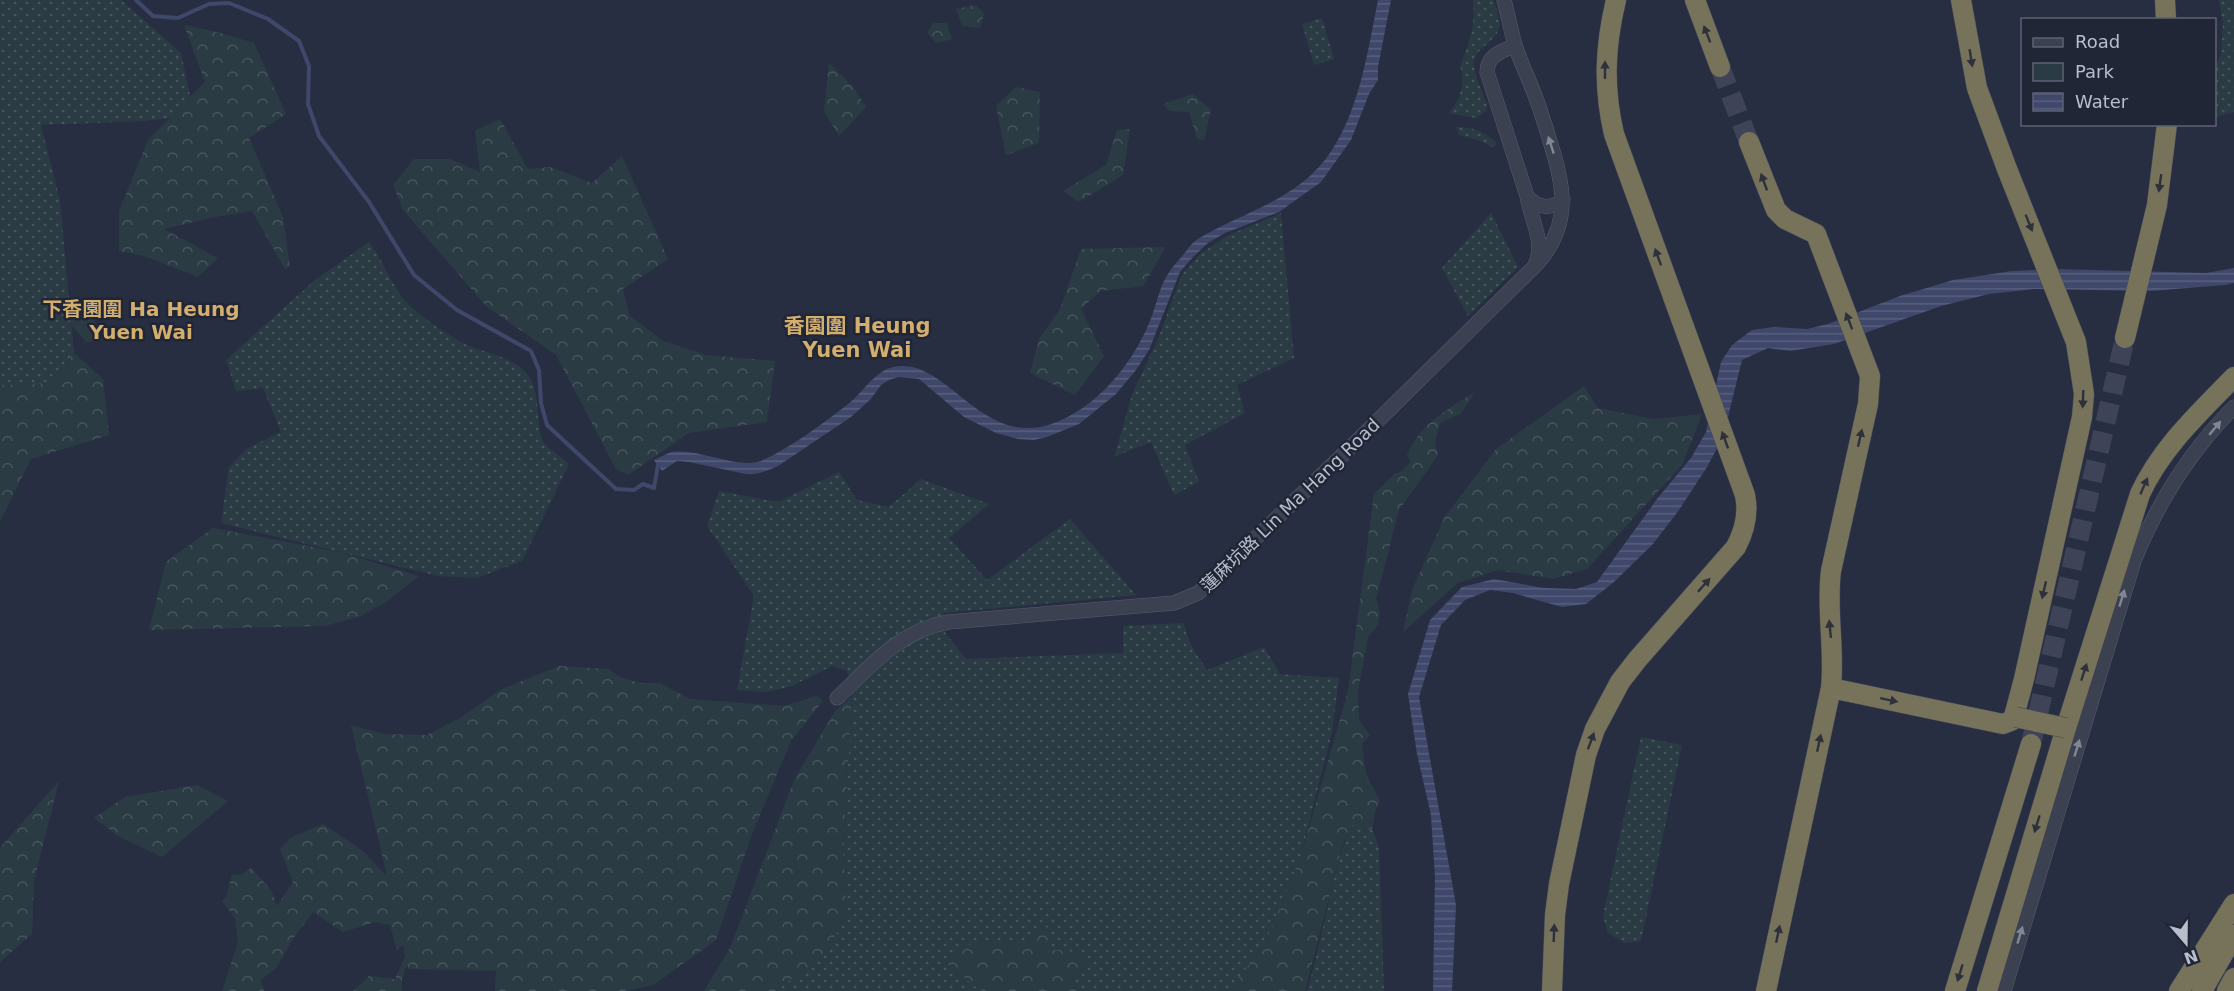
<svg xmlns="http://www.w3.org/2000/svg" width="2234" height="991" font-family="'DejaVu Sans','Noto Sans SC',sans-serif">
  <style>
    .green { fill: url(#green-dots) }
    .forest { fill: url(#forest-crowns) }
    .water { fill: url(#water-rules) }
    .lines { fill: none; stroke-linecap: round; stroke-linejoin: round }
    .stream { stroke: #3f486a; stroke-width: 4 }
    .highway-tunnel { stroke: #3e4357; stroke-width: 20; stroke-dasharray: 20 10; stroke-linecap: butt }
    .minor-casing { stroke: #575c6c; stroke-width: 15 }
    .highway-casing { stroke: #444959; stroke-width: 21 }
    .minor { stroke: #3c4152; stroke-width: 14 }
    .highway { stroke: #77725a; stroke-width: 20 }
    .highway-bridge-casing { stroke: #444959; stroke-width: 21; stroke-linecap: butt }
    .highway-bridge { stroke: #77725a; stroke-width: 20 }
    .oneway { fill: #2e313c }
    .oneway2 { fill: #818595 }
    .labels { text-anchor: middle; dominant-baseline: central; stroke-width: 5; stroke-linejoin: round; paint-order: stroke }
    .street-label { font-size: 18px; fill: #b9bdcc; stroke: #212637 }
    .neighbourhood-label { font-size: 20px; font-weight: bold; fill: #d3ae6d; stroke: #212637 }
    .quarter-label { font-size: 21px; font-weight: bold; fill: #d3ae6d; stroke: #212637 }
  </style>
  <defs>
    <pattern id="green-dots" width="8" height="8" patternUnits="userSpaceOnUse" patternTransform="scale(1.5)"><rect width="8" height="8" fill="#2a3b43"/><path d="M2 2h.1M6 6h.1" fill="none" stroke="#47555d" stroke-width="1.8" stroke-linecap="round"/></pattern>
    <pattern id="forest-crowns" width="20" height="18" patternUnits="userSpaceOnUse" patternTransform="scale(1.5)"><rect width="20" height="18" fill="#2a3b43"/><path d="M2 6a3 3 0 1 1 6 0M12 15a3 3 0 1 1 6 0" fill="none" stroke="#47555d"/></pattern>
    <pattern id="water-rules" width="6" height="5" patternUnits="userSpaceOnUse" patternTransform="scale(1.5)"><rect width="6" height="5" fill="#3f486a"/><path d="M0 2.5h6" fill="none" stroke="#59607e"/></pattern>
  </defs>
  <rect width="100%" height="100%" fill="#282e42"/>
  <path class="green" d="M0,0H121L181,53L194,115L144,121L41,125L60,201L74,353L49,383L0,385Z
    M1473,0H1493C1496,8 1500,18 1499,27C1497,43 1473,47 1474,65C1475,78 1483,93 1487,105L1486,111L1476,118L1449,113C1460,102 1466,81 1460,66C1469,45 1476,23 1473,0Z
    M2219,0H2234V112L2215,117V66L2221,55L2223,23Z
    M1322,18L1334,59L1314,65L1302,24Z
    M1456,127C1471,127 1484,131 1496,142L1495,147L1489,146L1484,142L1459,135Z
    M1281,213L1294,358L1237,385L1245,413L1185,445L1199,482L1174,495L1151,442L1114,457L1133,392L1158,339L1182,274L1200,254L1229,235Z
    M1491,213L1518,267L1468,316L1442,268Z
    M369,242C382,259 395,292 408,304C424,319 442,331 461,342C483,354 520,356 532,382C539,397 537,421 541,437L544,444L569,464L522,561L477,578L438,576L221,523L229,467L246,449L281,432L263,388L236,391L226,360L314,281Z
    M839,472L857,500L889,507L921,479L989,504L949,538L987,580L1070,519L1136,595L943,613L944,631L966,659L1123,653V626L1183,623L1192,647L1207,670L1264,647L1280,674L1339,678L1332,732L1300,859L1263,948L1228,991H775L823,956L847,916L843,852L852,696L847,671L832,666L790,687L764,692L737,690L754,596L707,526L719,491L778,502Z
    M1641,737L1682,745L1641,941L1625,943L1608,933L1603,916Z
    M1369,819L1379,848L1384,989L1383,991H1307C1324,935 1331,875 1352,821Z"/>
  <path class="forest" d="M975,5L984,13L980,28L962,26L956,9Z
    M933,23H947L952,39L937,43L927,33Z
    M184,25L217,32L254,43L286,114L249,138L283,217L290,266L285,269L252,211L215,217L164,229L218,258L198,277L144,256L119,251V211L148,140L205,82Z
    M829,63L853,87L866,107L839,136L824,111Z
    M1016,87L1040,92L1039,143L1006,155L996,106Z
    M1193,94L1211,110L1204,140L1197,139L1189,112L1170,111L1163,104Z
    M500,119L528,169L550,167L592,183L622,156L668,259L623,289L629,315L663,341L706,355L775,361L767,422L689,433L628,475L616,469L556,355L486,306L403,210L393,185L414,159H450L480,172L475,131Z
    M1130,129L1123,175L1079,202L1063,191L1106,165L1117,130Z
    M1166,247L1143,286L1100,291L1081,309L1104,356L1075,395L1030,373L1039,339L1060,309L1081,249Z
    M78,311L93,317L102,341L86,342L69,322Z
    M74,353L103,379L109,435L31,459L0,522V385L49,383Z
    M1584,386L1598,408L1654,419L1702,414L1682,465L1587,569L1553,579L1498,570L1458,583L1403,632L1412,590L1444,518L1496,449Z
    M1475,392L1462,413L1440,423L1435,443L1438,455L1399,510L1376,599L1380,612L1378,625L1368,637L1358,692L1359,720L1370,735L1362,744L1366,774L1380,801L1375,812L1372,830L1351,825L1342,847L1305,991H1227L1263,948L1300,859L1348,691L1374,494L1394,474L1402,471L1411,461L1407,456C1418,425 1448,409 1475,392Z
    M213,528L339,552L419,576L387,601L361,616L325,626L149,630L166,562Z
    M559,666L608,669L622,678L641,683H660L690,699L785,706L816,696L823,701L791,741L752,834L716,940L653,985L626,991H495L496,971L409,969L407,965L402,979V991H353L369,976L395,979L405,956L403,945L397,950L390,925L375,922L343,932L313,912L295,936L277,967L261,980L264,991H222L238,942L235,918L222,901L226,897L232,875L242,874L251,868L271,890L277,906L293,882L280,849L290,838L323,824L362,850L387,876L351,725L384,734L427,735L460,718L502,689Z
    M852,696L843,852L847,916L823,956L775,991H704L730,948L794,780L835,711Z
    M59,781L34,881L32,934L0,962V848Z
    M197,785L228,801L162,857L118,836L94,818L125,797Z
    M1049,926L1052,950L1076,952L1086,965L1077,972L1075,984L1079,991H983L978,989L948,964L962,945L993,942L1021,944Z"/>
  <path class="water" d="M1378,0H1391L1378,67V80L1369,94L1351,140L1321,182L1279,212L1225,233L1208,243L1193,257L1180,272L1149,350L1136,370L1116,394L1079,424L1047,437L1034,440L1018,439L996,433L964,417L919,379L899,377L889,380L881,385L871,399L851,417L778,466C767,471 758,475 746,474L689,462L677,461L662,471L654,460C660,458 666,453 673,452C699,448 741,471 763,460C790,448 824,423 848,404C865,391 876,367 900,366C946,363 980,438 1040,427C1090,417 1132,366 1150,321C1160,296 1158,284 1177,262C1184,255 1190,244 1198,239C1244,211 1300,200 1332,150C1360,107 1368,50 1378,0Z
    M2234,268V283L2225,285L2150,291L2035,289L1989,294L1941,306L1834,344L1790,351L1768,348L1742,360L1723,437L1707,467L1679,510L1653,544L1614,582L1586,604L1562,607L1513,593L1490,590L1465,600L1441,625L1419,697L1456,905L1452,991H1433L1435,878L1431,815L1417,754L1408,694L1430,620L1462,587L1494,579L1544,588L1576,589L1597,582L1657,499L1691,458L1706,432L1721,362L1732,345L1752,330L1774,327L1807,329L1828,324L1900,296L1953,280L2012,271L2056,269L2206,273Z"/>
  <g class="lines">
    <path class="stream" d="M136,0L153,16L178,18L209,4L229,3L268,19L299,41L309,66L308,104L319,136L369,202L414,275L457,310L531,351L539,370L541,403L547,425L616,489L634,490L643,484L654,488L658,465L660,464"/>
    <path class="highway-tunnel" d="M1720,67L1749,142
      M2031,744L2125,338"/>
    <defs>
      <path id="minor" d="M1515,46C1502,51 1487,55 1487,72L1527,196C1530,217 1545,242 1536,262
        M1527,196C1538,208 1549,210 1563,200
        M837,698C871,666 899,631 948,622L1174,603L1198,593L1352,446L1538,263C1572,223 1564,187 1550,141C1545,125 1540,108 1534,93C1528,77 1520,61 1515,45C1511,31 1508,15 1504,0
        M2004,991L2134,561C2157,504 2191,450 2234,407"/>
      <path id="highway" d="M1695,0L1720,67
        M2165,0L2166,20
        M1749,142L1776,210L1785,219L1816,234L1870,376L1868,404L1831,571C1826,610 1835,648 1831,688L1766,991
        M2125,338L2157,205L2167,124
        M1831,688L2003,724L2013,720L2024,679L2082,417L2084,394L2076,342L2007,169L1977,88L1961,0
        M1552,991L1555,915L1559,884L1586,755L1595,729L1620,682L1637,660L1736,547C1745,530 1749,514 1745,495L1614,134C1603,87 1605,46 1616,0
        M1955,991L2031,744
        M1987,991L2066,728L2140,494C2161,448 2199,413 2234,377
        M2179,991L2234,904
        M2202,991L2234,935
        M2227,991L2234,978"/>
    </defs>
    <use href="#minor" class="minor-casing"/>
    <use href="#highway" class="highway-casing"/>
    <use href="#minor" class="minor"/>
    <use href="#highway" class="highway"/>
    <defs>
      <path id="highway-bridge" d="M2015,717L2066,728"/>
    </defs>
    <use href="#highway-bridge" class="highway-bridge-casing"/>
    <use href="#highway-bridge" class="highway-bridge"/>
  </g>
  <defs><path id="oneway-solid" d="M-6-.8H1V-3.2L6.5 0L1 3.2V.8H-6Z" transform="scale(1.5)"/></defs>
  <g class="oneway">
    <use href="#oneway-solid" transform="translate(1707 34) rotate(-111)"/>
    <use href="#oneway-solid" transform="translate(1971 58) rotate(81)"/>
    <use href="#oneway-solid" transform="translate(1605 70) rotate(-90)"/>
    <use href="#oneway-solid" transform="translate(1764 182) rotate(-110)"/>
    <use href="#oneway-solid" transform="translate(2160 183) rotate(98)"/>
    <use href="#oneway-solid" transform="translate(2029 223) rotate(68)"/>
    <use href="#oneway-solid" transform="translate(1658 257) rotate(-110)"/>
    <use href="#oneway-solid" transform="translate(1849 321) rotate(-111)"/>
    <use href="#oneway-solid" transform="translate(2083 399) rotate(92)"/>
    <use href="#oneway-solid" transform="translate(1860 438) rotate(-77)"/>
    <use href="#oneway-solid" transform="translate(1725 440) rotate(-110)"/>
    <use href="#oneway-solid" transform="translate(2144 486) rotate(-66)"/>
    <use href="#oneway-solid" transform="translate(1704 585) rotate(-48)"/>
    <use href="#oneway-solid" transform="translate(2044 590) rotate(103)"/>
    <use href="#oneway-solid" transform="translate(1830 629) rotate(-96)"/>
    <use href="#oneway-solid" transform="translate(2084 672) rotate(-72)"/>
    <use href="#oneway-solid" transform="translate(1889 700) rotate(12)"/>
    <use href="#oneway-solid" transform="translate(1591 741) rotate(-70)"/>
    <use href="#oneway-solid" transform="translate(1819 743) rotate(-78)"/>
    <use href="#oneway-solid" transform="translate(2037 824) rotate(107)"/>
    <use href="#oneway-solid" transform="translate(1554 933) rotate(-88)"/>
    <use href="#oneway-solid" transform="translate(1778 934) rotate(-78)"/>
    <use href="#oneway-solid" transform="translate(1960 973) rotate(107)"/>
  </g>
  <g class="oneway2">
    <use href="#oneway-solid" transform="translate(1551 145) rotate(-108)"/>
    <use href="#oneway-solid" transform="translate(2215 428) rotate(-50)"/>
    <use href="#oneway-solid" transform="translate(2122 598) rotate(-73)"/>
    <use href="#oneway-solid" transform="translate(2077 748) rotate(-73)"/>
    <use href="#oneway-solid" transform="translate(2020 935) rotate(-73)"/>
  </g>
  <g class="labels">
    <g class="street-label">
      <text transform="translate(1290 505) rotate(-44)">蓮麻坑路 Lin Ma Hang Road</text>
    </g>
    <g class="neighbourhood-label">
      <text x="141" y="309">下香園圍 Ha Heung<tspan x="141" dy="23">Yuen Wai</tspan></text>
    </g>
    <g class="quarter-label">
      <text x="857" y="326">香園圍 Heung<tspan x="857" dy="24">Yuen Wai</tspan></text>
    </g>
  </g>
  <rect x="2021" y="18" width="195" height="108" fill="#212637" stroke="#5e6273" stroke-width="1.5"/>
  <rect x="2033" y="38" width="30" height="9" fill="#3c4152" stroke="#5e6273" stroke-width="1.5"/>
  <text x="2075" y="48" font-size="18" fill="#b9bdcc">Road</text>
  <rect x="2033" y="63" width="30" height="18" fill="#2a3b43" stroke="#5e6273" stroke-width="1.5"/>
  <text x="2075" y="78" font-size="18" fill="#b9bdcc">Park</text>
  <rect x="2033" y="93" width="30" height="18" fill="url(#water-rules)" stroke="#5e6273" stroke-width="1.5"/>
  <text x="2075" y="108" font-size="18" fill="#b9bdcc">Water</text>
  <g transform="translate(2186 943) rotate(160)" stroke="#212637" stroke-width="4.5" paint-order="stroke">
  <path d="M0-4.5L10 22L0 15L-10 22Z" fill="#b9bdcc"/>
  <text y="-9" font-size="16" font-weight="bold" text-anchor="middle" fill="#b9bdcc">N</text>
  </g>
</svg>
